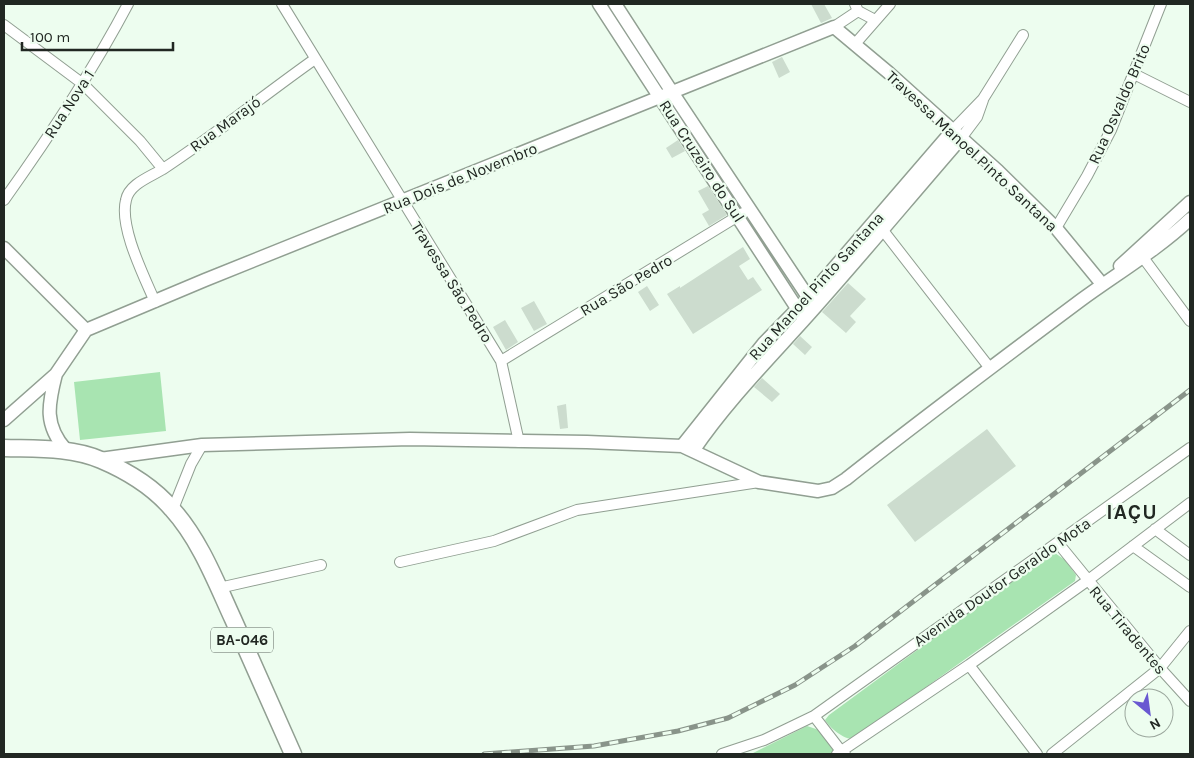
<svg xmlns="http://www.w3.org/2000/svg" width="1194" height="758" font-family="Karla,sans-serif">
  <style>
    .green { fill: #a8e4b1 }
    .building { fill: #ccdcce }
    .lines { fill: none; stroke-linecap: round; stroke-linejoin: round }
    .minor-casing { stroke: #919f92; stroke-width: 12 }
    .tertiary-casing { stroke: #919f92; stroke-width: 15 }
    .primary-casing { stroke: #919f92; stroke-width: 19 }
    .minor { stroke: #fff; stroke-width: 10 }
    .tertiary { stroke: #fff; stroke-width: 12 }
    .primary { stroke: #fff; stroke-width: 16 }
    .rail-casing { stroke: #89948a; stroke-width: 5 }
    .rail { stroke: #edfdef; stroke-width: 3; stroke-dasharray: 9; stroke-linecap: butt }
    .labels { text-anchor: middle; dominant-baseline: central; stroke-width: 4.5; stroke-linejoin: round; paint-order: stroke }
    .shield { fill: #edfdef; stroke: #5e6760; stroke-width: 1 }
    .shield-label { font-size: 15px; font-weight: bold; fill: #212722 }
    .street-label { font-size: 16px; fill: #212722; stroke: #edfdef }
    .district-label { font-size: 21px; font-weight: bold; letter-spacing: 1px; fill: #212722; stroke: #edfdef }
  </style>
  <rect width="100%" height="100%" fill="#edfdef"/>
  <path class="green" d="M160,372L166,431L80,440L74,382Z
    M1055,553L1065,560L1076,575L1075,581L853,739C843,739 830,728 825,720L829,715L1048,554Z
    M807,726L819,730L834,748L833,752L830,754H751Z"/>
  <path class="building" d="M811,4H824L832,18L821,23Z
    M782,57L790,72L779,78L772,62Z
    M678,140L685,151L672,158L666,148Z
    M708,186L727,215L709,226L702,214L709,210L698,191Z
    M743,247L750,259L739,266L748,280L753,277L762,290L693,334L667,294L680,286V288Z
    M848,283L866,299L850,316L856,322L846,333L822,312Z
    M647,286L659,305L650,311L638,292Z
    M534,301L547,324L534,331L521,308Z
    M505,320L518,342L506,350L493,327Z
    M800,336L812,347L805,355L793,344Z
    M762,378L780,394L772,402L754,387Z
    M566,404L568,428L560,429L557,406Z
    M987,429L1016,466L915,542L887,505Z"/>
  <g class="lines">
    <defs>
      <path id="minor" d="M282,4L501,361L519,442
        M855,4L858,11L875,20
        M4,25L83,84L140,141L163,169
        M834,27L858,11
        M855,44L890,4
        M1134,74L1190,102
        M953,130L983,99L1023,35
        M962,137L977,117L983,100
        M4,200C49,137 92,72 128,4
        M878,224L989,367
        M1056,228L1087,176L1111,130L1161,4
        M1139,252L1190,321
        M155,302C144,276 119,227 126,200C129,184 150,177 163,169C215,135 264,95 315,59
        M501,361L743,213
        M173,509L191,464L202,445
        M1155,529L1190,555
        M1058,543L1160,668L1190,701
        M1133,546L1190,587
        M400,562L494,541L577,510L759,482
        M219,588L321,565
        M969,665L1037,754
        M814,716L841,751L845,754
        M722,754L764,740L814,716L1190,448
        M837,754L969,665L1087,581L1190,503
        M1052,754L1160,668L1190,631"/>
      <path id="tertiary" d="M599,4L802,316
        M615,4L672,92L812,303
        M4,248L86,330
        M1120,266L1190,202
        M86,330L205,280L834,27L889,73L998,171L1056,228L1102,284
        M56,374C48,405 44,425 66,450
        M4,420L56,374L86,330
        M682,446L764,343L809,297L953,130
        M693,451C725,404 765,363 803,321C857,261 909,198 962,137
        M100,459L202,445L410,439L587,442L682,446L759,482L818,491L832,488L846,479C923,418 1002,359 1081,300C1118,273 1157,250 1190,219"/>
      <path id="primary" d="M4,448C36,449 71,447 101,460C127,471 154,488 172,509C200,540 216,582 233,619C253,664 273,709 293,754"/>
    </defs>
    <use href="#minor" class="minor-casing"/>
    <use href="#tertiary" class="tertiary-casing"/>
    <use href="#primary" class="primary-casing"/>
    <use href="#minor" class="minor"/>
    <use href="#tertiary" class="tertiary"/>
    <use href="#primary" class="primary"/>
    <defs>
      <path id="rail" d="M484,754L594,746L678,731L728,718L795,685L855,646L1190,390"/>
    </defs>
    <use href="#rail" class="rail-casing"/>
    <use href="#rail" class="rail"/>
  </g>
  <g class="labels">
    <rect class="shield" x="211" y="627.5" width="62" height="25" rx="4"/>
    <g class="shield-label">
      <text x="242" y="640">BA-046</text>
    </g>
    <g class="street-label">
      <text transform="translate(69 104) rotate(-57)">Rua Nova 1</text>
      <text transform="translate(1119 104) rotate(-66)">Rua Osvaldo Brito</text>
      <text transform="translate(225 124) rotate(-36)">Rua Marajó</text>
      <text transform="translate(972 151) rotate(43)">Travessa Manoel Pinto Santana</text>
      <text transform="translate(702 161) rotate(57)">Rua Cruzeiro do Sul</text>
      <text transform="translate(460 178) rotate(-22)">Rua Dois de Novembro</text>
      <text transform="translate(452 282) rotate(58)">Travessa São Pedro</text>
      <text transform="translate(626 285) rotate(-31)">Rua São Pedro</text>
      <text transform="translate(816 286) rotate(-48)">Rua Manoel Pinto Santana</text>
      <text transform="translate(1002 582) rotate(-35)">Avenida Doutor Geraldo Mota</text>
      <text transform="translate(1128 630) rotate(50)">Rua Tiradentes</text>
    </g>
    <g class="district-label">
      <text x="1132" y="512">IAÇU</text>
    </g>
  </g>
  <rect width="1194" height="758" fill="none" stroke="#212722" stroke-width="10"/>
  <g transform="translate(1149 713) rotate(151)"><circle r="24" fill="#edfdef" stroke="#9ba79d"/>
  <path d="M0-4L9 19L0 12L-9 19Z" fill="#6958d1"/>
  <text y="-8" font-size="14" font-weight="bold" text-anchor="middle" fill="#212722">N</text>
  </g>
  <path d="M22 42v8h151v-8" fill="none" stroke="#212722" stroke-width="2.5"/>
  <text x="30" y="42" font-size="15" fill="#212722" stroke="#edfdef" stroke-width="4" paint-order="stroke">100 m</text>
</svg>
